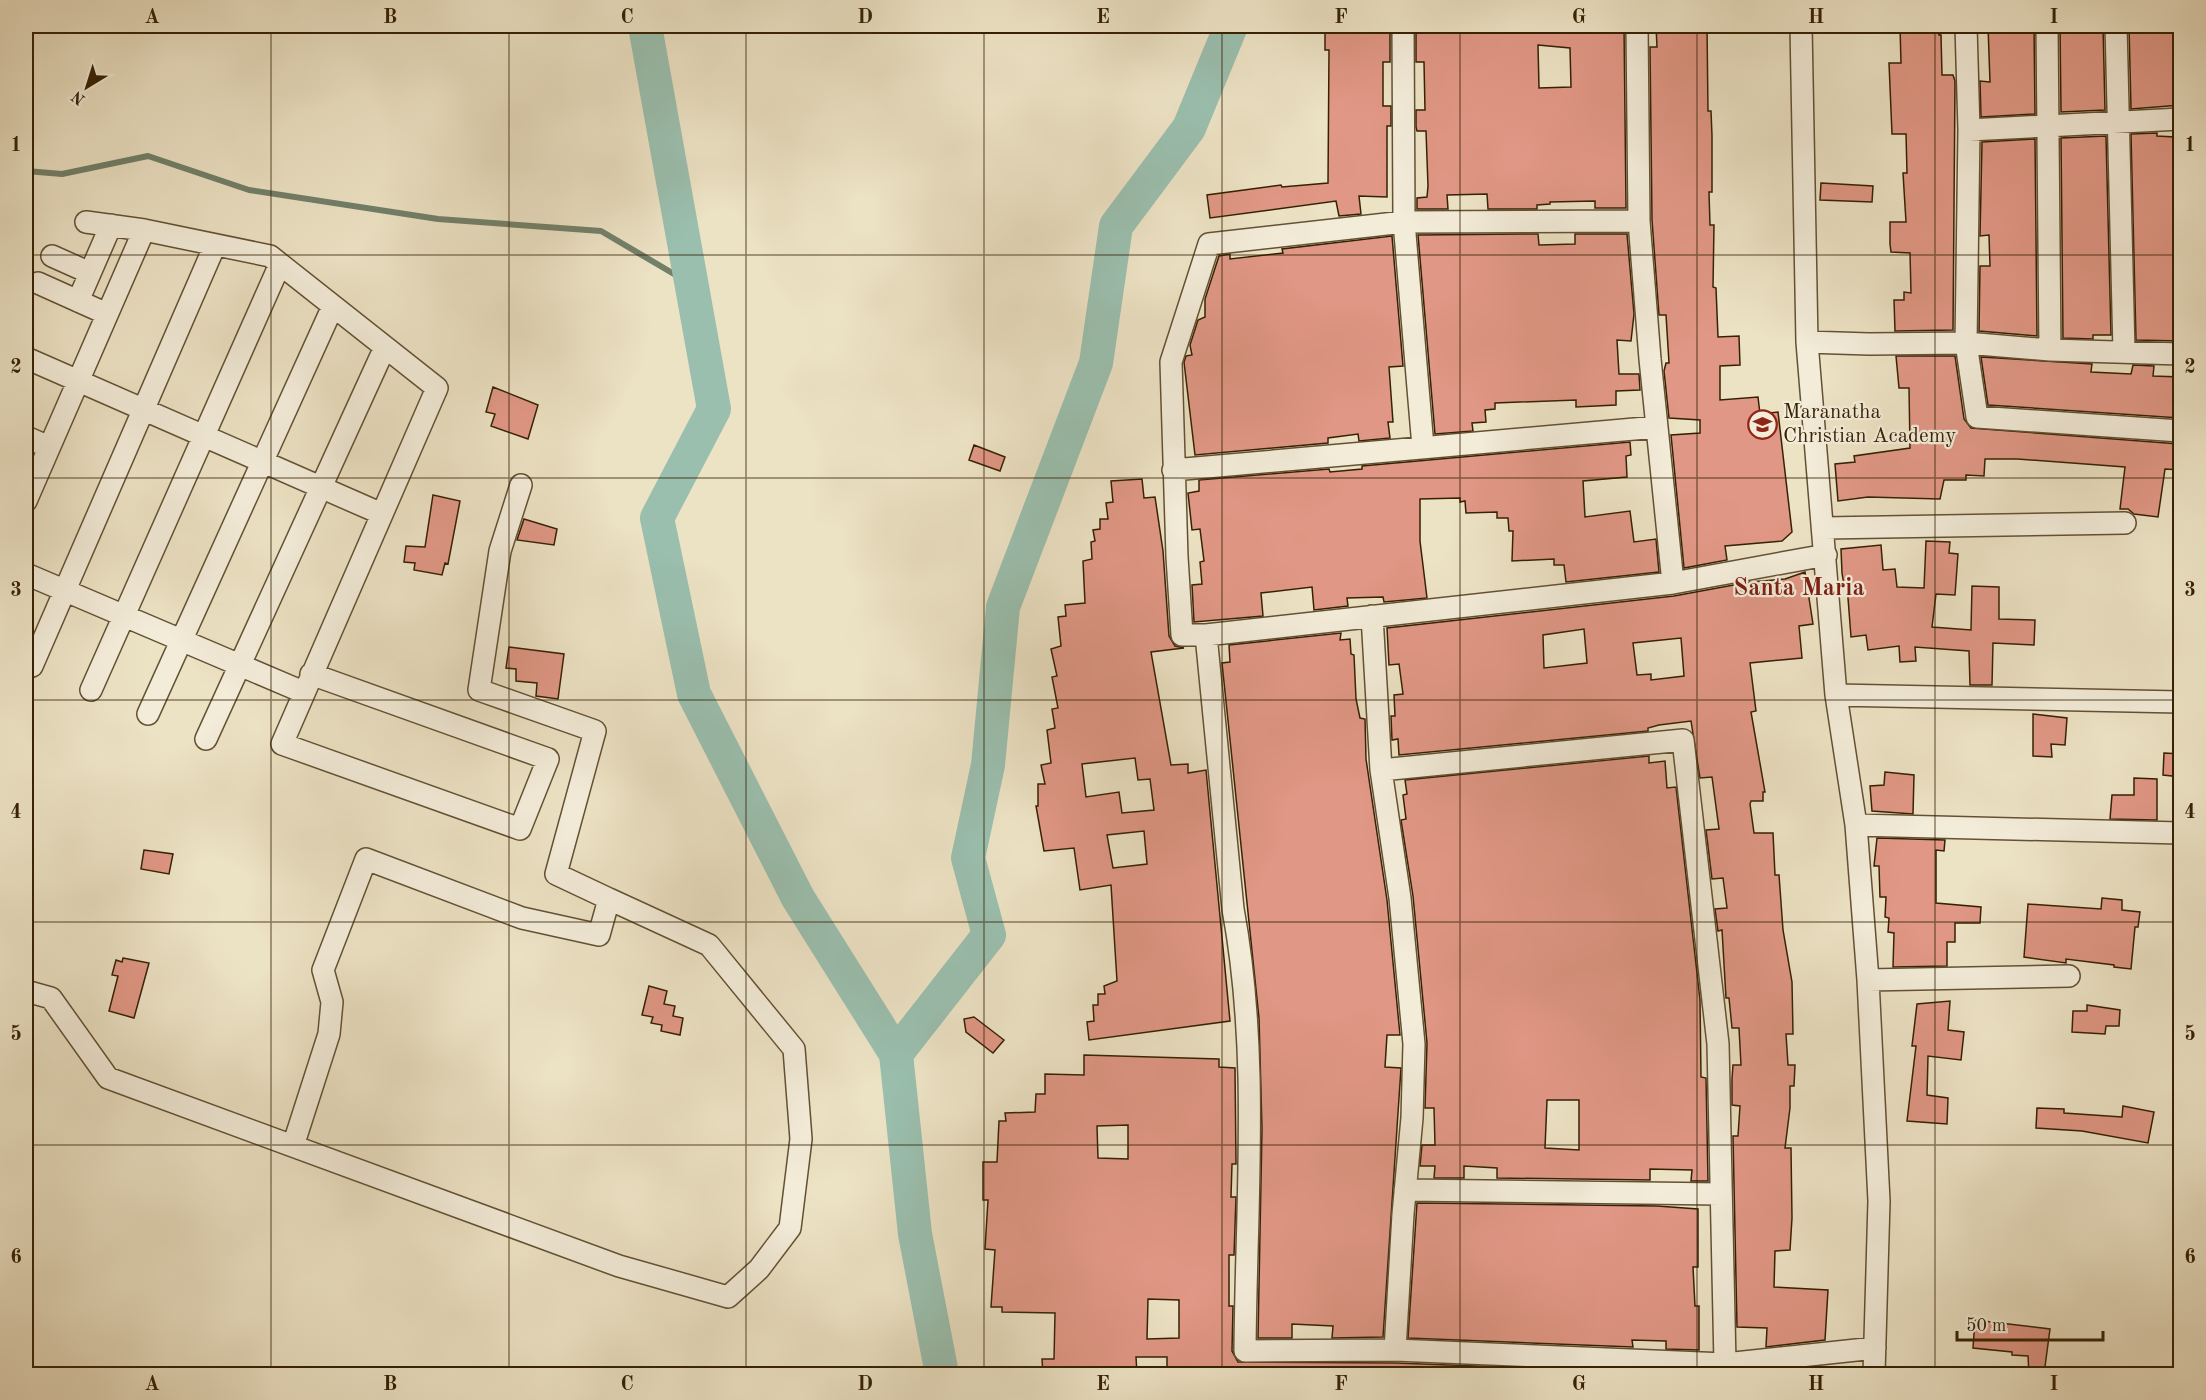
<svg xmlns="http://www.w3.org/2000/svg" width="2206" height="1400" font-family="'Old Standard TT',serif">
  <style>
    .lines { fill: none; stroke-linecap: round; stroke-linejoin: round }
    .stream { stroke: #72806a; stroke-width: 6 }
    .river { stroke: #9abfae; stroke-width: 34 }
    .building { fill: #e09785; stroke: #352103; stroke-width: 1.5; fill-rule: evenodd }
    .minor-casing { stroke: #635133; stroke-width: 24 }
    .minor { stroke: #f3ecd9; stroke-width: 21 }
    .grid { fill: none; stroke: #352103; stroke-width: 1.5; stroke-opacity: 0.55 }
    .labels { text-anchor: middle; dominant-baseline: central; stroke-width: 4.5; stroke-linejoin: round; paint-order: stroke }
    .poi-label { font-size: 21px; fill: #352103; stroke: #f3ecd9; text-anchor: start }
    .quarter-label { font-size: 24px; font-weight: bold; fill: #7a1f14; stroke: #f3ecd9 }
    .neatline { fill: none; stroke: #352103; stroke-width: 2 }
    .grid-label { font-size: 20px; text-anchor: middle; font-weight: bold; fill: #352103 }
  </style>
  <rect width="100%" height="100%" fill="#ece2c4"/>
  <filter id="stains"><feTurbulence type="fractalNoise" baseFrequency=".00333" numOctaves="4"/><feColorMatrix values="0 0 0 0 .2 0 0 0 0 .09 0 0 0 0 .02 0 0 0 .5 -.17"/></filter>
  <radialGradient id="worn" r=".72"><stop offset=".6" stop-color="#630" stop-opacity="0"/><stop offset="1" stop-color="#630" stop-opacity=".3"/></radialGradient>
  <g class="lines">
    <path class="stream" d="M26,171L62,174L148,156L249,190L438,219L601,231L691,284"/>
    <path class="river" d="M645,26L714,409L657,518L694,694L798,898L896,1054L915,1234L942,1374
      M896,1054L989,935L968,858L988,765L1003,607L1096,363L1116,226L1189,128L1231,26"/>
  </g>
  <path class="building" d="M1325,26H1390V62H1383V106H1391V126H1387V197L1359,196L1361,214L1339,216L1336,201L1210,218L1207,195L1281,185L1282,187L1328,183L1329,50H1325Z
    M1416,26H1526L1560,31L1561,26H1624L1626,208H1595V201L1550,202V204L1537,205V209H1488L1487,194L1447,195L1448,209H1417V198L1427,197L1428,186L1426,131H1417L1416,127V110H1425L1424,62H1416ZM1538,45L1570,48L1571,87L1539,88Z
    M1656,26H1707L1708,111H1711L1712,136V192H1709L1710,225H1714L1713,287L1716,288L1718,337L1739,336L1740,365L1720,366V400L1758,397L1760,414L1778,412L1792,532L1782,541L1725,546L1727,560L1684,568L1671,435L1700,433V420L1669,418L1664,371L1666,363H1669L1666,315H1659L1652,220L1650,47H1657Z
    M1939,26V35H1941L1942,75H1953L1955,81L1953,330L1895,331L1894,300H1904V292L1911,293L1910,253L1891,252L1890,244V222H1906L1903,173H1907L1906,134H1892L1889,63H1901L1900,27Z
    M1988,26H2034L2035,114L1981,117L1980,81L1990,82Z
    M2060,26H2103L2105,110L2061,112Z
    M2129,26H2181V105L2131,109Z
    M2157,133V136L2175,137L2174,167H2181V341L2136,340L2131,134Z
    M2106,136L2111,335H2093V339L2063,338L2061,138Z
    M2035,139L2037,336L1979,331L1980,266H1990L1989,235L1980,236L1982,142Z
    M1821,183L1873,186L1872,202L1820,200Z
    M1538,234L1539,245L1575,244V234H1627L1634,314L1631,341L1617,340L1619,374H1639L1640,390L1616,391V405L1576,407V400L1495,403V409L1485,410L1486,422L1472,423L1473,431L1435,434L1418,235Z
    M1392,236L1403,366L1389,367L1393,422H1388L1390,438L1359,441L1358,434L1328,438V443L1195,455L1184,362L1186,356L1192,355L1190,345L1198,320L1205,317V299L1219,256L1230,254V259L1283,253L1282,249Z
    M1896,356H1955L1964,419L1971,428L2179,444L2181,470L2165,469L2158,517L2134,514L2128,509H2120L2125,467L2017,459H1985L1984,476L1966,475V480H1944L1940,499L1868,497L1838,501L1835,464L1855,462L1854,456L1910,448L1909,388H1899Z
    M1981,357L2092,364L2091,372L2131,374L2133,365L2154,366L2153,376L2181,377V416L2180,418L1988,405Z
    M493,387L538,405L528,439L491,426L495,414L486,412Z
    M1630,442L1631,455L1626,456L1627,477L1583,481L1585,517L1630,511L1634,542L1656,539L1659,572L1566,582L1564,565H1554V559L1512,561L1513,531H1509L1508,518H1497V512L1466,513L1465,501L1460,502V498L1420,499V541L1427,598L1384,602L1383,597L1347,598L1348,606L1314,610L1312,587L1261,593L1263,616L1194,622L1192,585L1202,584L1200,562L1204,561L1200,529L1192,530L1188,493L1199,491V480L1329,469L1330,472L1362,469V466Z
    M974,445L1005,457L1000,471L969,460Z
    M1142,479L1144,498L1155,497L1163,551L1169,636L1175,646L1184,648L1151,652L1171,765L1188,764V773L1206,770L1230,1021L1089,1040L1087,1022L1094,1021L1093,1005H1098V994H1105L1104,986L1117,981L1111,885L1080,890L1074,848L1044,851L1036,806H1038V784H1045L1041,765L1051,763L1047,730L1055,728L1052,709L1058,708L1052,677L1057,676L1051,649L1061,646L1058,617L1066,616L1065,605L1085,603L1083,561L1092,559L1091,542L1095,541L1093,530L1100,529V519H1108L1106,503L1113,502L1111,481ZM1135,758L1138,780L1150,779L1154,810L1122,813L1119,792L1086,797L1082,764ZM1144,831L1147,864L1113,868L1107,835Z
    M433,495L460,501L448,564L445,563L442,575L414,570L415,563L404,562L406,546L425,547Z
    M524,519L557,529L554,545L517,540Z
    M1926,541L1950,542L1949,553L1958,554L1955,595L1936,594L1932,627L1971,630L1972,586L1999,587V619L2035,620L2034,645L1993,643L1992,685H1970L1969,651L1915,647L1916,661L1900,662L1899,646L1868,650L1866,635L1851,637L1847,585H1844L1842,573L1841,549L1881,545L1883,570L1895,569L1897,587L1924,588Z
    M1805,572L1813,624L1799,626L1802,658L1750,663L1756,711L1751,712L1765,792H1763V801H1751L1750,804L1754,833H1773L1775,875H1779L1783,930L1792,982L1793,1034H1786L1788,1065H1795L1794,1086H1790V1108L1785,1148H1791L1792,1218L1790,1250L1775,1251L1774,1287L1828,1290L1825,1340L1766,1347L1767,1328L1737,1327L1733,1136H1738L1740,1106L1732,1105V1079L1733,1065H1741L1739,1028H1732L1729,998H1726L1722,930L1718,931L1715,909L1727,908L1723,878L1712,879L1706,830L1719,829L1712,777L1700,778L1691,721L1659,725L1648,728V731L1399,755L1398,739L1392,740L1391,716H1395L1394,695L1403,694L1399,664L1389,665L1387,628L1674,596L1750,582L1785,579ZM1584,629L1587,663L1544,668L1543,635ZM1681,638L1684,676L1651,680V674L1637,675L1633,643Z
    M1341,633L1340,640L1350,639L1351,654L1354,655L1356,699L1360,718L1365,719L1366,759L1387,900L1400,1035H1387L1385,1067L1401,1068L1383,1337L1332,1338L1333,1326L1292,1324V1338H1258L1262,1129L1259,1018L1222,663L1230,662L1229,645Z
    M509,647L564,654L558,699L536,696L537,683L516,681V669L506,668Z
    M2033,714L2067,718L2065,745L2051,744L2052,757L2033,756Z
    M2164,753L2181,754V777L2163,775Z
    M1649,756V763L1665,761L1667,788L1676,787L1700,1000L1701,1077L1706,1078L1708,1181H1691L1692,1170L1650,1169V1180L1497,1178V1168L1464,1166V1178H1434L1435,1166H1420L1422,1145H1435L1434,1108H1425L1427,1043L1413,896L1401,820L1406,819L1403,795L1407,794L1405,780ZM1547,1100H1579V1150L1545,1148Z
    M1885,772L1914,775L1913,814L1872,811L1870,786L1884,785Z
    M2134,778L2157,779V820L2110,819L2112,795H2134Z
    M1877,838L1945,840L1944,851L1936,850V903L1981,907L1980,923H1955V942H1947V966L1893,967L1894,933L1888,932L1889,918L1885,917L1886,897H1880L1879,866H1874Z
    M144,850L173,854L169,874L141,869Z
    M2102,898L2122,900V910L2140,912L2138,927H2135L2131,969L2114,967V965L2066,959V963L2024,957L2028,904L2101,909Z
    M123,958L149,963L134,1018L109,1011L118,976L112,975L116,960L122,962Z
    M649,986L667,991L664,1004L675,1006L673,1016L683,1018L680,1035L661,1031L662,1025L651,1023L653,1017L642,1015Z
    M1950,1001L1948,1030L1964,1032L1961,1060L1928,1056L1927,1095L1948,1098L1947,1124L1907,1121L1916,1046H1912L1917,1004Z
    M2087,1005L2120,1010L2119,1026H2106L2105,1034L2072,1032L2073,1011H2087Z
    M974,1017L1004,1040L993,1053L966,1032L964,1019Z
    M1084,1055L1219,1059V1067L1235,1068L1236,1164H1232L1231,1197H1236L1234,1255H1229V1306H1233L1232,1351L1238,1362L1395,1363L1503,1367V1374H1167V1357H1136L1137,1374H1043L1042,1359H1054L1055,1313L1002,1312V1307H991L995,1250L985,1249L988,1200H983V1162H997L999,1121H1006L1005,1113L1035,1112L1036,1094H1045V1074L1084,1075ZM1128,1125V1159L1098,1158L1097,1126ZM1148,1299L1179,1300V1338L1147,1339Z
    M2123,1106L2154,1112L2148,1143L2082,1131L2036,1128L2037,1108L2064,1109V1113L2122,1117Z
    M1417,1203L1657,1206L1698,1209V1267H1693L1695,1306H1699V1350L1666,1349V1341L1632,1340L1633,1347L1408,1338Z
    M1975,1320L2050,1329L2044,1374H2029L2028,1356L2012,1355V1352L1973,1348Z
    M1815,1367L1816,1374H1764V1373Z
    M1554,1370L1634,1373V1374H1554Z"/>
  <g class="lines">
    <defs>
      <path id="minor" d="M1403,26L1404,222L1423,447
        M1637,26L1639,221L1650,359L1673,583
        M1801,26L1807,342L1836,695L1856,825L1868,980L1879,1201L1874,1374
        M1966,26L1969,130L1966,343L1977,417L2180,431
        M2047,26L2050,350
        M2116,26L2124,351
        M1969,130L2180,119
        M1639,221L1404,222L1209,244L1171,362L1177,557L1182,635H1206L1233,909C1260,1054 1246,1204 1245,1351L1395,1350L1725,1364L1875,1348
        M86,222L144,230L270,256L437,388L282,744L520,829L548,759L311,674
        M52,256L90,273
        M38,283L107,314
        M78,301L111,225
        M1807,342L1869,344L1966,343L2050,350L2180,354
        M26,358L382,514
        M26,437L49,447
        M1173,470L1657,427
        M26,501L144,230
        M1824,528L2125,523
        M26,574L303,692
        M1372,616L1381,770L1400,898L1414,1044L1412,1118L1403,1214L1395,1350
        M1206,635L1673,583L1826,555
        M32,666L215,245
        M91,690L280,264
        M1836,695L2180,702
        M148,714L333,306
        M206,739L385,347
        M1381,770L1683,740L1718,1044L1725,1364
        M1856,825L2180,833
        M1868,980L2069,976
        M26,991L51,998L108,1078L619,1266L728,1297L759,1269L790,1228L801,1139L794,1049L709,945L609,899
        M293,1146L329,1034L332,1002L323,970L366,859L522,918L599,935L609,899L556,874L595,731L479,690L500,551L521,485
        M1405,1190L1720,1194"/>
    </defs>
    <use href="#minor" class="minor-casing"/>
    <use href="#minor" class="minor"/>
  </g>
  <path class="grid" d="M271,26V1374M509,26V1374M746,26V1374M984,26V1374M1222,26V1374M1460,26V1374M1697,26V1374M1935,26V1374M26,255H2180M26,478H2180M26,700H2180M26,922H2180M26,1145H2180"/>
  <defs>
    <symbol id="school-ring" viewBox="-11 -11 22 22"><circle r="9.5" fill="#f3ecd9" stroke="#8f2418" stroke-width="1.5"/><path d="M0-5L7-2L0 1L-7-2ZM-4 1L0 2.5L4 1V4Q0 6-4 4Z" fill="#8f2418"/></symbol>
  </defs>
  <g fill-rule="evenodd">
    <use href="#school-ring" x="1746" y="408" width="33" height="33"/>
  </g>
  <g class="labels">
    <g class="poi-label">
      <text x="1783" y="412">Maranatha<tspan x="1783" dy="24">Christian Academy</tspan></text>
    </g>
    <g class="quarter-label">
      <text x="1799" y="589">Santa Maria</text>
    </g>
  </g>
  <rect width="2206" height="1400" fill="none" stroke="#ece2c4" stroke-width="66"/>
  <g transform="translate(87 87) rotate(218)" stroke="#f3ecd9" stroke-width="4.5" paint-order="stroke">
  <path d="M0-4.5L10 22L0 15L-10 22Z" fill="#352103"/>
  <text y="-9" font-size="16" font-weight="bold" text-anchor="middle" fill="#352103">N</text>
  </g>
  <path d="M1957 1331v9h146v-9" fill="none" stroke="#352103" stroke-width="3"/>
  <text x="1966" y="1331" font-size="18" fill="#352103" stroke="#f3ecd9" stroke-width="4.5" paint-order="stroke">50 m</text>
  <rect x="33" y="33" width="2140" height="1334" class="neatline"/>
  <g class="grid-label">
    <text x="152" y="23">A</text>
    <text x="390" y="23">B</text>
    <text x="627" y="23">C</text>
    <text x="865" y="23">D</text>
    <text x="1103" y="23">E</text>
    <text x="1341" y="23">F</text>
    <text x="1579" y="23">G</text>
    <text x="1816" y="23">H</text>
    <text x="2054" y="23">I</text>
    <text x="16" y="151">1</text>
    <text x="2190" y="151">1</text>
    <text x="16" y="373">2</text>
    <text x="2190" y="373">2</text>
    <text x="16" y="596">3</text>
    <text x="2190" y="596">3</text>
    <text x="16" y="818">4</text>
    <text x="2190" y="818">4</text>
    <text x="16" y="1040">5</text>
    <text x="2190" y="1040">5</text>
    <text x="16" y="1263">6</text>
    <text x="2190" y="1263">6</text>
    <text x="152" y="1390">A</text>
    <text x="390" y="1390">B</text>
    <text x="627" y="1390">C</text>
    <text x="865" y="1390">D</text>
    <text x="1103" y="1390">E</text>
    <text x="1341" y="1390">F</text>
    <text x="1579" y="1390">G</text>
    <text x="1816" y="1390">H</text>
    <text x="2054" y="1390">I</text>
  </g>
  <rect width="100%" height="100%" filter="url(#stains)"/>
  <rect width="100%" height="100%" fill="url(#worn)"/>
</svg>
